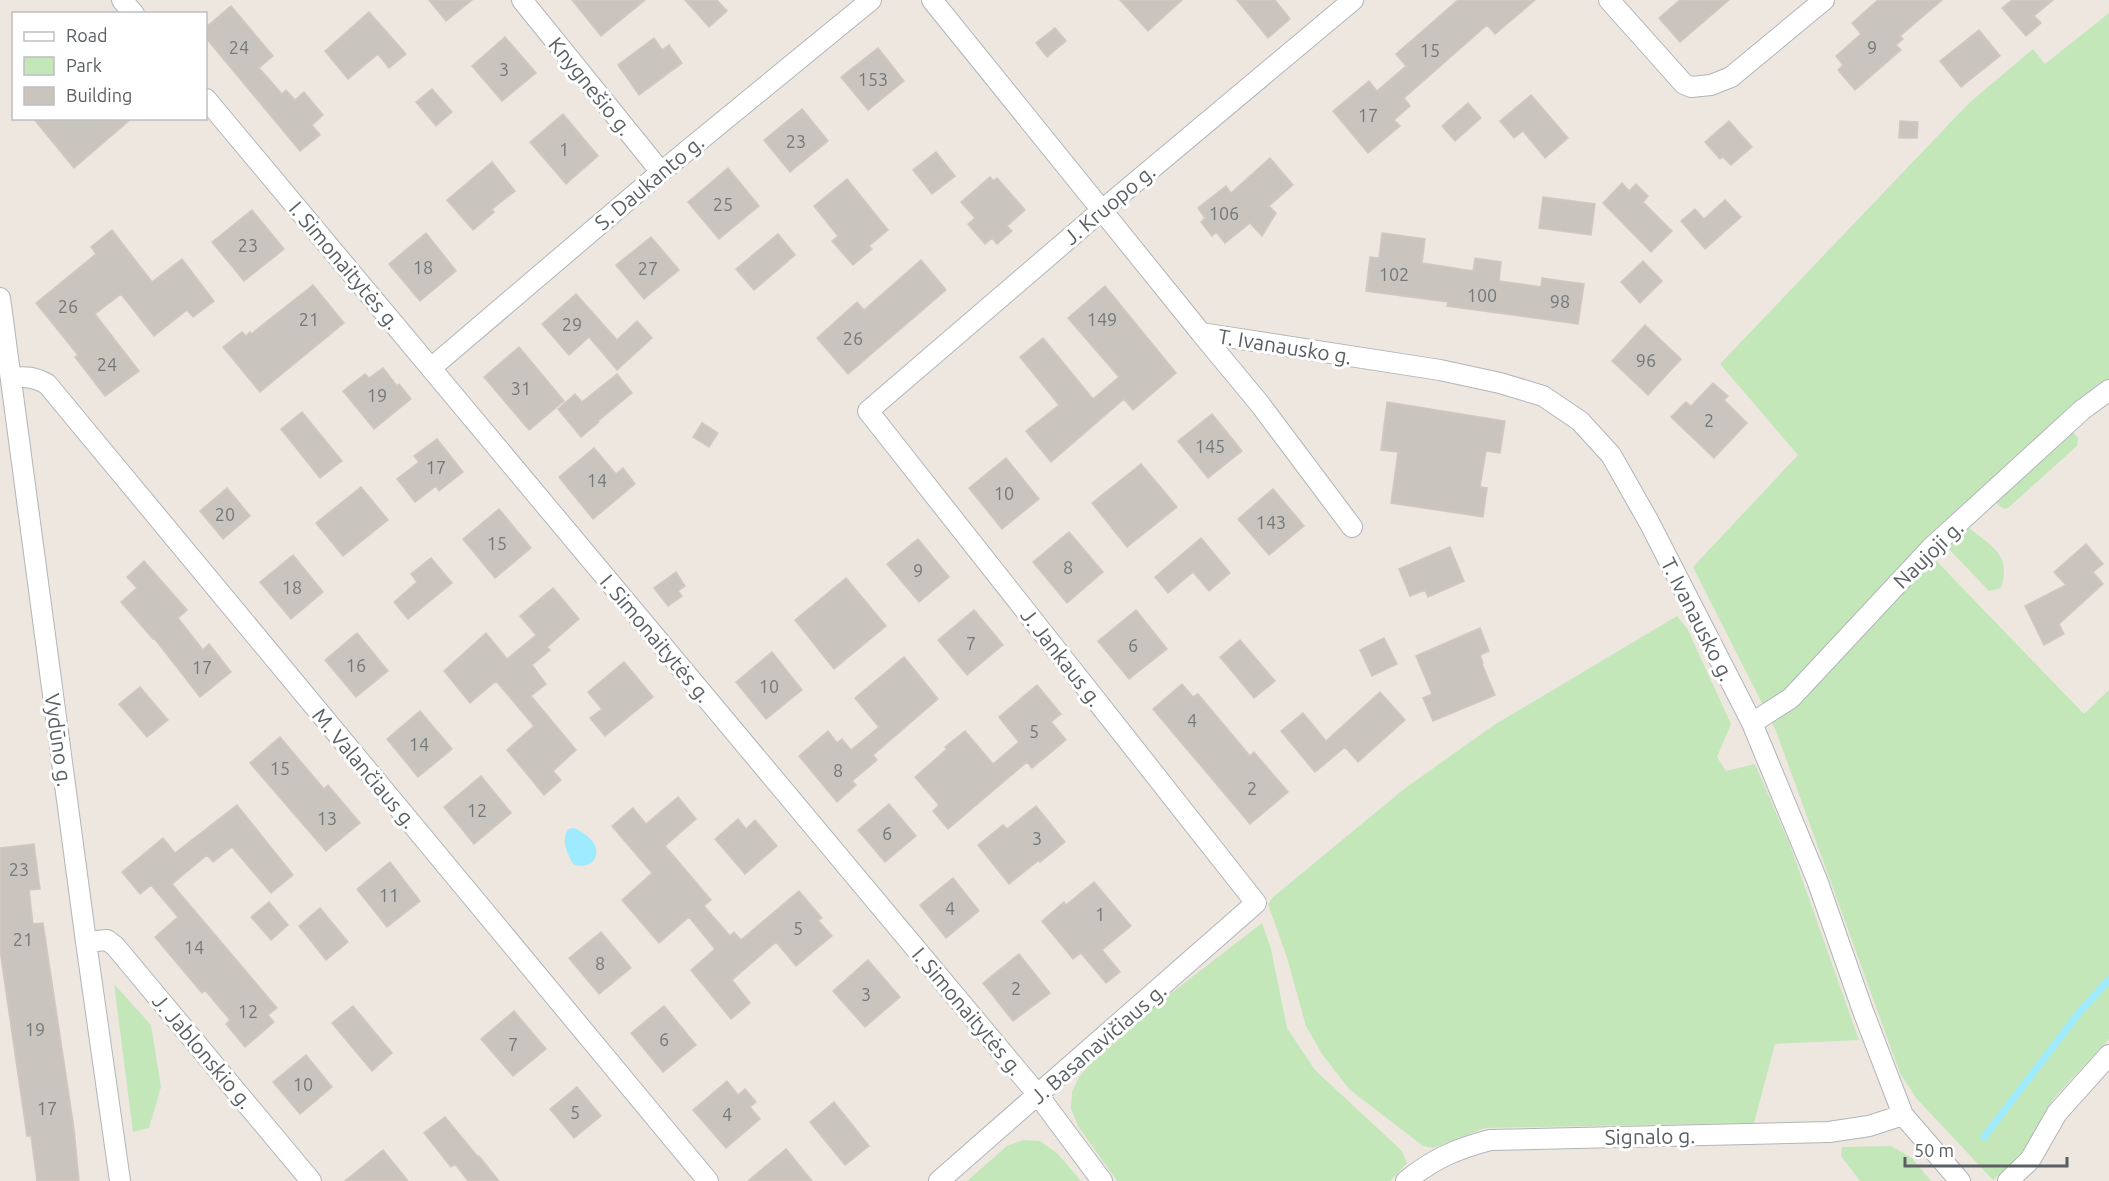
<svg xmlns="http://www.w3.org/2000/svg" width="2109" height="1181" font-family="Ubuntu,sans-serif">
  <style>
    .green { fill: #c4e7ba }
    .water { fill: #9eeaff }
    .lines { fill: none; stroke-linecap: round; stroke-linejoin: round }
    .stream { stroke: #9eeaff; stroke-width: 7 }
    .building { fill: #cac4bf; stroke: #d2c7be; stroke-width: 1.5 }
    .minor-casing { stroke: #b1b5b9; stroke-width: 22 }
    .minor { stroke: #fff; stroke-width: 20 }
    .labels { text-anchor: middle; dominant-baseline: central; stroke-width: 6; stroke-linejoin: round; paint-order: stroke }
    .number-label { font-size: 18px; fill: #757879 }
    .street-label { font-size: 21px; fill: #595f62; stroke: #fff }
  </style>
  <rect width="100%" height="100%" fill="#ede7e0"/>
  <path class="green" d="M2109,13V381L1922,546L2084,714L2109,690V1039L2054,1098L2020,1156L1993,1180L1916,1098L1900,1073L1776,731L1693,567L1798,455L1720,364L1969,103L2033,49L2045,64Z
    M2068,430L2073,432L2078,438L2077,446L2008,508L2004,509L1997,504L1996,497Z
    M1967,526C1991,547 2012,553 2001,588L1989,591L1947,547Z
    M1677,616L1687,628L1731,724L1717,757L1726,771L1755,764L1790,845L1859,1040L1775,1044L1754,1123L1485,1128L1433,1148L1423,1146L1349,1089L1322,1054L1306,1026L1287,958L1268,904L1272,898L1404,789L1494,725Z
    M1262,923L1271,949L1287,1028L1315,1070L1402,1151L1407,1163L1390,1181H1117L1078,1126L1071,1109L1072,1092L1079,1077L1096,1057L1152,1008Z
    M114,984L151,1025L161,1087L149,1128L133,1132Z
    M1023,1140L1040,1141L1057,1153L1081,1181H967L1007,1146Z
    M1891,1146L1912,1158L1931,1181H1860L1841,1156L1842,1147Z"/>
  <path class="water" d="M574,828C580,831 589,836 593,842C603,857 589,871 573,864C567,852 561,842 568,829Z"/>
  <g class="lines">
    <path class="stream" d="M1984,1137L2081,1010L2109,980"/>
  </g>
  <path class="building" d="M429,0H472L446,21Z
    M572,0H645L601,36Z
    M685,0H717L727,11L709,27Z
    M1120,0H1182L1148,31Z
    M1237,0H1275L1290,19L1268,38Z
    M1458,0H1535L1495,34L1487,25L1404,98L1410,106L1394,120L1400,126L1368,153L1333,111L1369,81L1377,91L1406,66L1396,54Z
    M1680,0H1729L1680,42L1659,18Z
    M1878,0H1942L1900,36L1903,39L1896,45L1901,50L1855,90L1838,70L1843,65L1836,56L1861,34L1852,23Z
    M2012,0H2053L2034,16L2041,23L2026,36L2002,8Z
    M231,6L273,56L259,68L282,94L286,90L295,100L304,92L323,115L312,125L320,135L300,151L206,38V27Z
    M369,12L406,54L389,68L378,54L348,79L325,51Z
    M1055,28L1066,41L1047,57L1036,43Z
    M1979,30L2000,56L1961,87L1940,61Z
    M505,37L536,73L502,101L472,66Z
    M654,38L662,50L669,45L682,63L639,95L618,65Z
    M878,48L904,81L868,110L841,77Z
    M432,89L452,112L436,126L416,102Z
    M1531,95L1568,138L1545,158L1523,131L1514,138L1500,121Z
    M1468,103L1481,118L1455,141L1442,126Z
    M802,109L828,141L790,172L764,140Z
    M563,114L598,156L566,184L530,142Z
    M33,118H132L74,168Z
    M1729,121L1752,147L1731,165L1723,157L1720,159L1705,142Z
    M1900,121L1918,122L1917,138H1899Z
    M936,152L955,176L932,194L913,170Z
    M1270,158L1293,185L1269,206L1276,213L1262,236L1250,223L1225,243L1216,232L1212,236L1201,222L1205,218L1198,208L1226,186L1231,193Z
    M492,162L515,191L492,209L494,212L473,230L447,200Z
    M728,168L759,206L719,239L688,202Z
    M990,177L994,181L997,178L1025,210L1007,226L1012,231L997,244L992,238L985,244L968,224L975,218L961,202Z
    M847,179L888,230L869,246L872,249L853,265L832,241L838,236L814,206Z
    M1622,183L1629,191L1636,184L1648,196L1643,202L1672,231L1651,252L1603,203Z
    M1543,197L1595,204L1591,235L1539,228Z
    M1725,200L1741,217L1705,249L1681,221L1695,209L1704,219Z
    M252,210L284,249L244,281L212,242Z
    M112,230L152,282L182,259L214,301L193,317L187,310L154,336L121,294L95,314L139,371L105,396L75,357L78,355L36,303L96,254L91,247Z
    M426,233L456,271L420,301L389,264Z
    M1382,233L1425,239L1422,263L1473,271L1475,258L1501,262L1499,281L1541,287L1542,278L1584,284L1578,324L1447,306L1448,302L1366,291L1370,257L1379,258Z
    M778,234L795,255L754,290L736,269Z
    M651,237L679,270L644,299L616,265Z
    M921,260L946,290L848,374L817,338L857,302L864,310Z
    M1643,261L1662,281L1640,303L1621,282Z
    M313,285L344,323L260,392L223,347L242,332L246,336L250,332L251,334Z
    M1105,286L1176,373L1133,410L1124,399L1051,462L1026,431L1059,405L1020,357L1043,338L1093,399L1119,377L1068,318Z
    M576,294L617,340L637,321L652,338L617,370L589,337L569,355L542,324Z
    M1645,325L1681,359L1648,395L1612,361Z
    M519,347L564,401L529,430L484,377Z
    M383,368L397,386L399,384L411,399L374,429L343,391L365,374L369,378Z
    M617,374L632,393L598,421L599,422L581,437L558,409L575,394L582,402Z
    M1713,383L1728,396L1724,400L1747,423L1714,458L1671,417L1686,402L1691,406Z
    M1387,402L1505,421L1500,453L1486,451L1480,487L1487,488L1483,517L1391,503L1398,452L1381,450Z
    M302,412L342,461L320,478L281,429Z
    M1212,414L1242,451L1208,478L1178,441Z
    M702,423L718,433L709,447L693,437Z
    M437,439L463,472L439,491L436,486L415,502L397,479L419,462L414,456Z
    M594,448L616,474L623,468L635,484L593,519L559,477Z
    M1006,458L1039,499L1002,529L969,488Z
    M1141,464L1177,507L1127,547L1092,503Z
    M361,487L388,520L343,556L316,523Z
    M227,488L250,516L223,539L200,511Z
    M1273,489L1304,526L1269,555L1238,519Z
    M499,509L531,548L495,578L463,539Z
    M1069,532L1103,572L1067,603L1033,562Z
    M1201,538L1230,573L1209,591L1193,572L1168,593L1155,577Z
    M918,539L949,577L919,602L887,564Z
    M2086,544L2103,564L2093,572L2103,584L2059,624L2064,634L2044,645L2025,606L2066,585L2054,572Z
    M1450,547L1464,581L1428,597L1425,590L1410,596L1399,569Z
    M293,555L323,592L291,619L260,582Z
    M431,558L452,583L408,619L394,602L417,582L411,574Z
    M144,561L187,610L178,618L203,650L209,644L231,672L200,697L154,638L153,639L121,602L137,588L127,577Z
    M676,572L685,586L678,591L682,596L668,606L654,588Z
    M846,578L886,626L834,669L795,620Z
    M553,588L579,619L547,647L550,650L532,665L546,684L531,696L576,750L553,771L561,780L544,795L507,750L534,726L496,681L470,703L444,671L486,633L507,659L536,635L520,616Z
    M974,610L1003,645L967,675L938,640Z
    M1136,610L1167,649L1129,679L1098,641Z
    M1480,628L1489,651L1480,655L1483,663L1482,664L1495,695L1433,721L1423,698L1432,694L1416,656Z
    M357,633L388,671L356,697L325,660Z
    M1384,638L1397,664L1372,676L1360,650Z
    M1240,640L1275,681L1254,698L1220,657Z
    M772,652L802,690L766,719L736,682Z
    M904,657L938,699L873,755L877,760L852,781L856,785L837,802L799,756L828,731L837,743L842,739L851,750L879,727L855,698Z
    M624,662L653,697L605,736L590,718L602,709L588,692Z
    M1182,684L1193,697L1198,694L1250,756L1254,752L1288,792L1250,824L1153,709Z
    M1037,685L1061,714L1051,722L1066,740L1032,768L1027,762L948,829L933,811L939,805L915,777L947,749L945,747L965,731L993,764L1019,742L999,717Z
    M140,687L168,720L147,737L119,704Z
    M1380,692L1405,720L1358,762L1345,747L1315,772L1281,731L1303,713L1326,741Z
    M420,711L452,749L418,777L387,739Z
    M280,737L324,789L328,785L360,823L326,851L250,763Z
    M481,776L511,813L474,844L444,807Z
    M678,797L696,819L665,846L711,900L704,906L730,936L734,932L741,940L799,891L822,918L818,920L832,936L796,966L776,942L732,980L750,1003L731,1019L691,970L715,949L689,917L659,943L622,900L652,873L612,826L633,808L646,824Z
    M889,804L916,836L885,862L858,830Z
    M237,805L293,875L271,893L232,847L213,862L207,855L172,884L277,1008L268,1015L274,1022L245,1047L226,1024L230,1020L205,990L202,993L155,937L178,917L151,885L140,894L122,872L163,838L175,853Z
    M1036,806L1065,842L1040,862L1039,860L1009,884L978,845L1003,825L1007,829Z
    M738,819L746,829L755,820L777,846L745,874L715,839Z
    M34,844L40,889L29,890L33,924L43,923L74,1129L79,1181H37L31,1136H27L0,950V848Z
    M390,862L420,901L387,927L357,889Z
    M953,878L979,911L946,938L920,905Z
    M1094,882L1131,926L1102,950L1120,972L1106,983L1081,953L1073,959L1042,921L1064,902L1066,905Z
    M269,902L288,925L271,940L251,917Z
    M320,908L348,942L326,960L299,926Z
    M601,932L631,968L599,994L569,958Z
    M1019,954L1050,993L1013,1021L983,983Z
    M868,960L900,997L865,1027L833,991Z
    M353,1006L392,1053L372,1071L332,1023Z
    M664,1006L696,1045L663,1072L631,1033Z
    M514,1011L546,1049L513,1076L481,1039Z
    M306,1055L332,1087L300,1114L273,1082Z
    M727,1081L738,1095L745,1089L756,1102L750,1107L760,1119L726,1148L693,1110Z
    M577,1087L601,1116L574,1138L550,1109Z
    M834,1102L869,1146L845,1165L810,1122Z
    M445,1117L478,1157L479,1156L499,1181H468L455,1164L451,1167L424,1133Z
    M786,1149L812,1181H748Z
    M383,1150L408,1181H345Z"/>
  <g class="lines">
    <defs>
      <path id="minor" d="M122,0L134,14
        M522,0L661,172
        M932,0L1201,333L1440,370L1500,383L1543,396L1580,421L1611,455L1649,522L1752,723L1817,880L1863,1011L1903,1115L1960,1181
        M1609,0L1684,84L1691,87L1711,85L1731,77L1824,0
        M206,99L1038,1095L1102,1181
        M0,298L86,942L120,1181
        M1201,333L1259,403L1352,527
        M431,368L661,172L871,0
        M11,378C26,376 34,377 47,384L708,1181
        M1752,723L1791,698L1931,548L2082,410L2109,390
        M86,942L107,940L115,946L311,1181
        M939,1181L1256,903L868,411L1101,211L1353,0
        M1406,1181C1433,1159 1456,1149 1490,1140L1829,1132L1869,1126L1903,1115
        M2008,1181L2030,1160L2057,1113L2109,1055"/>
    </defs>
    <use href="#minor" class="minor-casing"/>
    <use href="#minor" class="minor"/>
  </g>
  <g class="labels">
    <g class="number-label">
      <text x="239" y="47">24</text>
      <text x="1872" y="47">9</text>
      <text x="1430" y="50">15</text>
      <text x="504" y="69">3</text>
      <text x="873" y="79">153</text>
      <text x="1368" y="115">17</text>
      <text x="796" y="141">23</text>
      <text x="564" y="149">1</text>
      <text x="723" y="204">25</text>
      <text x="1224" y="213">106</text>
      <text x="248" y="245">23</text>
      <text x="423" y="267">18</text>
      <text x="648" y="268">27</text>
      <text x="1394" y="274">102</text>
      <text x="1482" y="295">100</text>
      <text x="1560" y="301">98</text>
      <text x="68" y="306">26</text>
      <text x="309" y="319">21</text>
      <text x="1102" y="319">149</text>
      <text x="572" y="324">29</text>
      <text x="853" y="338">26</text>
      <text x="1646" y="360">96</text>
      <text x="107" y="364">24</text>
      <text x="521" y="388">31</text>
      <text x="377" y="395">19</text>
      <text x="1709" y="420">2</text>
      <text x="1210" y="446">145</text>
      <text x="436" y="467">17</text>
      <text x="597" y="480">14</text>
      <text x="1004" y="493">10</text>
      <text x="225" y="514">20</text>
      <text x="1271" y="522">143</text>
      <text x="497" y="543">15</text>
      <text x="1068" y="567">8</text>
      <text x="918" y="570">9</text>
      <text x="292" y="587">18</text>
      <text x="971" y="643">7</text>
      <text x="1133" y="645">6</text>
      <text x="356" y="665">16</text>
      <text x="202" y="667">17</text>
      <text x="769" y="686">10</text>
      <text x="1192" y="720">4</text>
      <text x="1034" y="731">5</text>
      <text x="419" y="744">14</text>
      <text x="280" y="768">15</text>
      <text x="838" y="770">8</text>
      <text x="1252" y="788">2</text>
      <text x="477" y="810">12</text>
      <text x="327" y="818">13</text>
      <text x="887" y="833">6</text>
      <text x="1037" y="838">3</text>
      <text x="19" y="869">23</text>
      <text x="389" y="895">11</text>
      <text x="950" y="908">4</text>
      <text x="1100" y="914">1</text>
      <text x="798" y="928">5</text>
      <text x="23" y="939">21</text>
      <text x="194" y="947">14</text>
      <text x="600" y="963">8</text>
      <text x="1016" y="988">2</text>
      <text x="866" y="994">3</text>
      <text x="248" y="1011">12</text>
      <text x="35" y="1029">19</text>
      <text x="664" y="1039">6</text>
      <text x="513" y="1044">7</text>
      <text x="303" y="1084">10</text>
      <text x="47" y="1108">17</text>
      <text x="575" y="1112">5</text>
      <text x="727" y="1114">4</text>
    </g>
    <g class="street-label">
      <text transform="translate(591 86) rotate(51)">Knygnešio g.</text>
      <text transform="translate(649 182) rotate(-40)">S. Daukanto g.</text>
      <text transform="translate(1109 204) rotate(-40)">J. Kruopo g.</text>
      <text transform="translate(345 265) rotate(50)">I. Simonaitytės g.</text>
      <text transform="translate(1285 346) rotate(9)">T. Ivanausko g.</text>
      <text transform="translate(1928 554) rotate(-44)">Naujoji g.</text>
      <text transform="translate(1698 619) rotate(63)">T. Ivanausko g.</text>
      <text transform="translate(656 638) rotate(50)">I. Simonaitytės g.</text>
      <text transform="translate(1062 657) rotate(52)">J. Jankaus g.</text>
      <text transform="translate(59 740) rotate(82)">Vydūno g.</text>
      <text transform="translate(365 768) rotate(50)">M. Valančiaus g.</text>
      <text transform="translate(968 1011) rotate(50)">I. Simonaitytės g.</text>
      <text transform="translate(1098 1043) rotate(-41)">J. Basanavičiaus g.</text>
      <text transform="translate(203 1051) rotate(50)">J. Jablonskio g.</text>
      <text transform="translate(1650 1136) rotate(-1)">Signalo g.</text>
    </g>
  </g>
  <rect x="12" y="12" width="195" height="108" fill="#ffffff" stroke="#bdbfc0" stroke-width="1.5"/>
  <rect x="24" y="32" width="30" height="9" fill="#ffffff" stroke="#bdbfc0" stroke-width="1.5"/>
  <text x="66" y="42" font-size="18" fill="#595f62">Road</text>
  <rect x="24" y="57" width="30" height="18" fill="#c4e7ba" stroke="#bdbfc0" stroke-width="1.5"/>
  <text x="66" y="72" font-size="18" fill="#595f62">Park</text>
  <rect x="24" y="87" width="30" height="18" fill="#cac4bf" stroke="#bdbfc0" stroke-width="1.5"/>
  <text x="66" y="102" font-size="18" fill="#595f62">Building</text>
  <path d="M1905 1157v9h162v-9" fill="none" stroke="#595f62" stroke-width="3"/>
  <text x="1914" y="1157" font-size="18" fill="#595f62" stroke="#ffffff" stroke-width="4.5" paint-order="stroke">50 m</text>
</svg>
